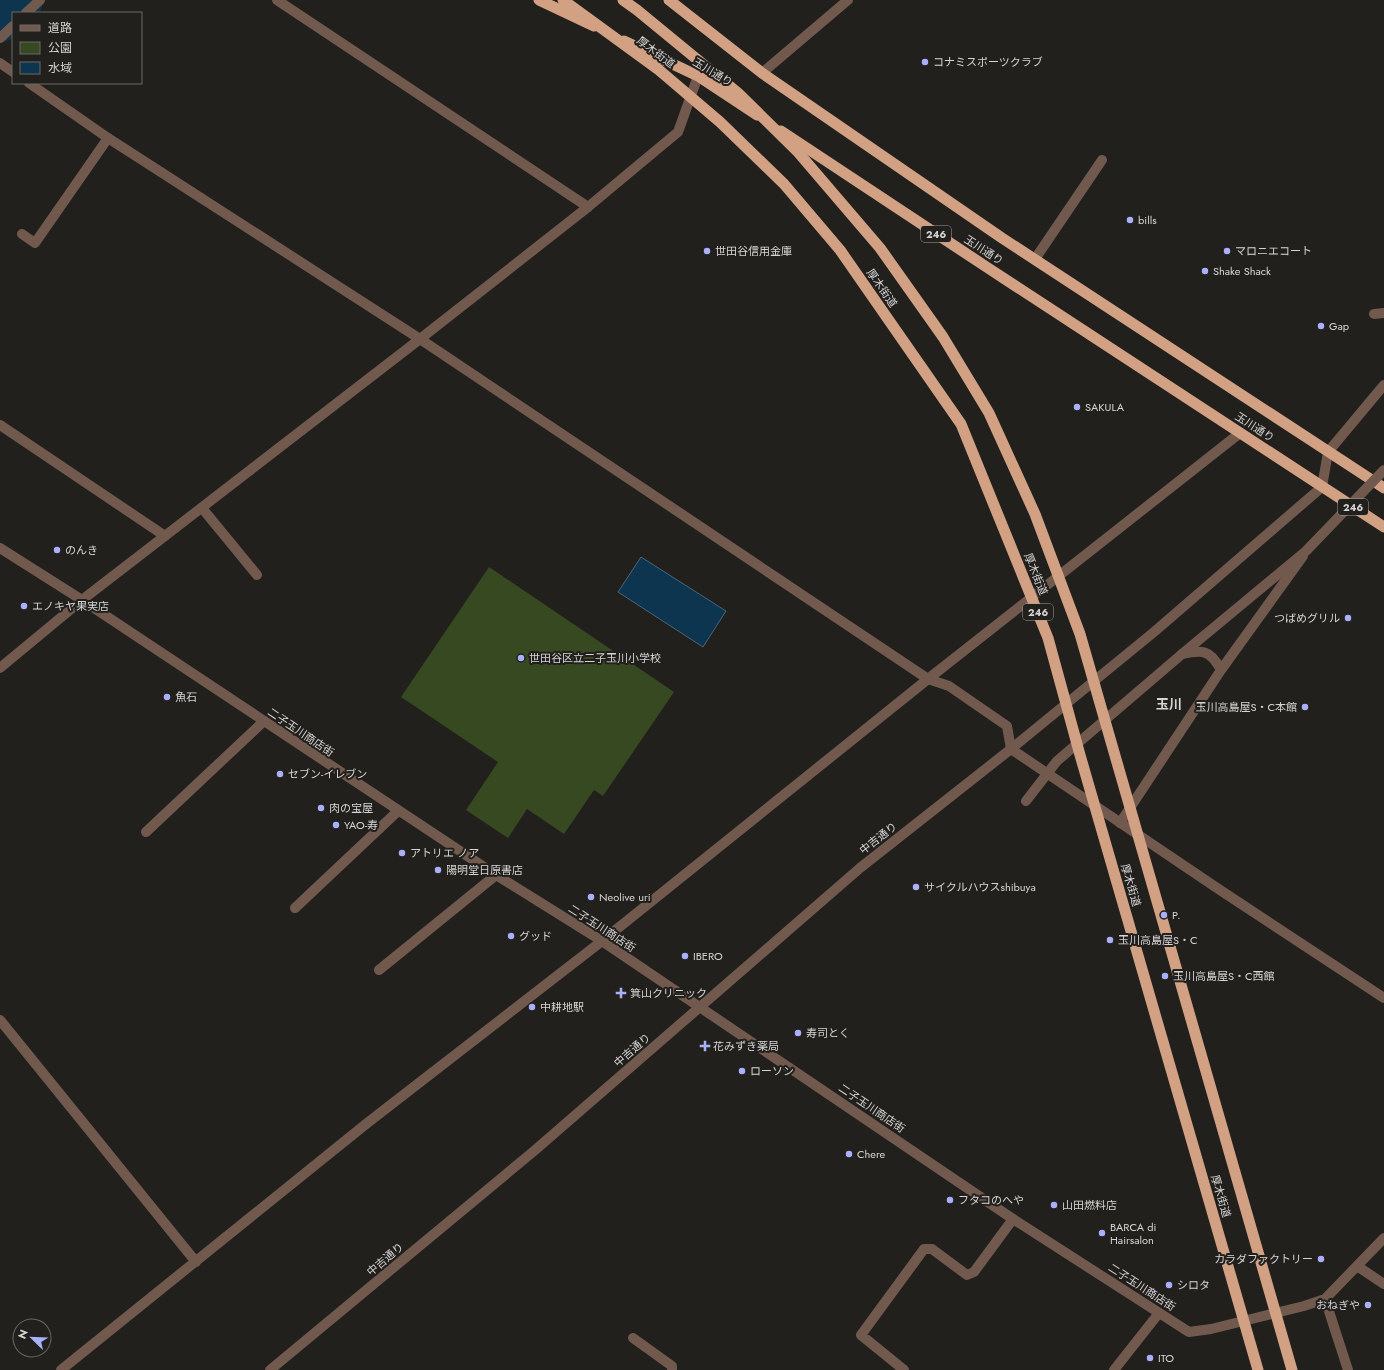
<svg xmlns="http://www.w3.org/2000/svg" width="1384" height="1370" font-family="Jost,'Noto Sans JP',sans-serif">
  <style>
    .green { fill: #364921 }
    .water { fill: #0e354f; stroke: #4a6577 }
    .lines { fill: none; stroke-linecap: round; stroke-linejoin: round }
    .river { stroke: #0e354f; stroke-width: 48 }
    .service { stroke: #715a4d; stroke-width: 10 }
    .minor { stroke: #715a4d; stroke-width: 10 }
    .tertiary { stroke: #715a4d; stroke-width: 10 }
    .trunk { stroke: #d2a082; stroke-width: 11 }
    .service-bridge { stroke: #715a4d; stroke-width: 10 }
    .trunk-bridge { stroke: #d2a082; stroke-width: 11 }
    .poi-dot { fill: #a9b0fc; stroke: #22201d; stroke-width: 1.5 }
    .labels { text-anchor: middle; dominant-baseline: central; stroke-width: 4; stroke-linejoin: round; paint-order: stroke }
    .shield { fill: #22201d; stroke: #a19f9d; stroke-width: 1 }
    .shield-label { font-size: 10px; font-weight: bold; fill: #d7d5d4 }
    .street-label { font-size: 11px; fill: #d7d5d4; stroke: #22201d }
    .poi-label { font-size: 11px; fill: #d7d5d4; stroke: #22201d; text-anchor: start }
    .quarter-label { font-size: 13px; font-weight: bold; fill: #d7d5d4; stroke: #22201d }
  </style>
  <rect width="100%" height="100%" fill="#22201d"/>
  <path class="green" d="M489,567L674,692L603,796L594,790L564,834L527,809L508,838L466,810L498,762L401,697Z"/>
  <path class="water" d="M641,557L726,611L703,647L618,592Z"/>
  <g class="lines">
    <path class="river" d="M0,18L19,0"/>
    <path class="service" d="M277,0L588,207
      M22,234L35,243L108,138
      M1035,259L1102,160
      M1374,314L1384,313
      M0,425L165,536
      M202,508L257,575
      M1182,654C1202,650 1210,649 1221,670
      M1120,823L1221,670L1303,556
      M146,832L264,721
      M295,908L398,811
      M379,970L496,875
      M633,1338L672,1366V1370
      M904,1370L861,1335L924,1249H932L967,1275L974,1272L1013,1219
      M1114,1370L1159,1313"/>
    <path class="minor" d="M26,13L40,0
      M0,38L13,26
      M0,63L13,72
      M762,73L848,0
      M29,83L108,138L420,339L928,679L949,686L1007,726L1011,749L1220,890L1384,998
      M0,548L82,600L496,875L602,941L1013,1219L1189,1332L1211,1329L1304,1306L1325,1299L1384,1238
      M0,668L82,600L420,339L588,207L678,132L698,76
      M0,1020L196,1262
      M1357,1266L1384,1284
      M1325,1299L1348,1370
      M61,1370L366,1124L602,941L928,679L1240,433"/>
    <path class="tertiary" d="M270,1370L534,1151L860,868L1011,749L1154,632L1322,487L1328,452L1384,385"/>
    <path class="trunk" d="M539,0L594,26
      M669,0L762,73L1002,238L1384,488
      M624,41L698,76L757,115
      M781,131L985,266L1384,527"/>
    <path class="service-bridge" d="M1026,801L1057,761L1182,654L1306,551L1384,470"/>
    <path class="trunk-bridge" d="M563,0L659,70L720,122L784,184L840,250L961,424L1048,638L1080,755L1258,1370
      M623,0L637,10L738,93L797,151L880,248L943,337L989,413L1035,514L1080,634L1292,1370"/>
  </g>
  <g class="poi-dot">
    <circle cx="925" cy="62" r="4"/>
    <circle cx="1130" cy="220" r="4"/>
    <circle cx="707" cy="251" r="4"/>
    <circle cx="1227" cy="251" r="4"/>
    <circle cx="1205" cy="271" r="4"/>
    <circle cx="1321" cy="326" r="4"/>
    <circle cx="1077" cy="407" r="4"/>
    <circle cx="57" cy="550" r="4"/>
    <circle cx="24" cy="606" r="4"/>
    <circle cx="1348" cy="618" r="4"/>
    <circle cx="521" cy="658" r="4"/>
    <circle cx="167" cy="697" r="4"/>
    <circle cx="1305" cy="707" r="4"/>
    <circle cx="280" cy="774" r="4"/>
    <circle cx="321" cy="808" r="4"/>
    <circle cx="336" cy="825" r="4"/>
    <circle cx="402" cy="853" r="4"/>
    <circle cx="438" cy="870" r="4"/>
    <circle cx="916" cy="887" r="4"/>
    <circle cx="591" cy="897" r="4"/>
    <circle cx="1164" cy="915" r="4"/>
    <circle cx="511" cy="936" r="4"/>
    <circle cx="1110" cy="940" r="4"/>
    <circle cx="685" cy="956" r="4"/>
    <circle cx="1165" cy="976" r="4"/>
    <path d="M619 987h4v4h4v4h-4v4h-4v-4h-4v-4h4z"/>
    <circle cx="532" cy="1007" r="4"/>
    <circle cx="798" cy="1033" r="4"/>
    <path d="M703 1040h4v4h4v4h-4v4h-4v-4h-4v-4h4z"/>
    <circle cx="742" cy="1071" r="4"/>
    <circle cx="849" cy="1154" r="4"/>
    <circle cx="950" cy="1200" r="4"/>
    <circle cx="1054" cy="1205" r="4"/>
    <circle cx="1102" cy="1233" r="4"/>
    <circle cx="1321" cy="1259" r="4"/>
    <circle cx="1169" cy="1285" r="4"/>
    <circle cx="1368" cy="1305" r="4"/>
    <circle cx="1150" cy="1358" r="4"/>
  </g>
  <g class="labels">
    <g class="shield">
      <rect x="921" y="226" width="30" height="16" rx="3"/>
      <rect x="1338" y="499" width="30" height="16" rx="3"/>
      <rect x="1023" y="604" width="30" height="16" rx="3"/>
    </g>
    <g class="shield-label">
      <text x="936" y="234">246</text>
      <text x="1353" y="507">246</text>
      <text x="1038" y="612">246</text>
    </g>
    <g class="street-label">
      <text transform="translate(656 52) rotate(37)">厚木街道</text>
      <text transform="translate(713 72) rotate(31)">玉川通り</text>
      <text transform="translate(984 250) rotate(33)">玉川通り</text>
      <text transform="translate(882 288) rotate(55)">厚木街道</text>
      <text transform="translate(1255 427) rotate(33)">玉川通り</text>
      <text transform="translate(1036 574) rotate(68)">厚木街道</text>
      <text transform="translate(301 732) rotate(34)">二子玉川商店街</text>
      <text transform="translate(878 838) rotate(-38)">中吉通り</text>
      <text transform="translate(1131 885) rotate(74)">厚木街道</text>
      <text transform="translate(602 928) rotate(33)">二子玉川商店街</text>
      <text transform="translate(632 1050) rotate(-41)">中吉通り</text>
      <text transform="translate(872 1108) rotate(34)">二子玉川商店街</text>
      <text transform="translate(1221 1196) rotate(74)">厚木街道</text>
      <text transform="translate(385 1259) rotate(-40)">中吉通り</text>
      <text transform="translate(1142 1287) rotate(33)">二子玉川商店街</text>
    </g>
    <g class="poi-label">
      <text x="933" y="62">コナミスポーツクラブ</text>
      <text x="1138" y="220">bills</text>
      <text x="715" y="251">世田谷信用金庫</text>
      <text x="1235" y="251">マロニエコート</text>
      <text x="1213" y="271">Shake Shack</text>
      <text x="1329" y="326">Gap</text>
      <text x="1085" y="407">SAKULA</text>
      <text x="65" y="550">のんき</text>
      <text x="32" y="606">エノキヤ果実店</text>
      <text x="1340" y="618" text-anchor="end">つばめグリル</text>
      <text x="529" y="658">世田谷区立二子玉川小学校</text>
      <text x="175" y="697">魚石</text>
      <text x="1297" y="707" text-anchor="end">玉川高島屋S・C本館</text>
      <text x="288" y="774">セブン-イレブン</text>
      <text x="329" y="808">肉の宝屋</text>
      <text x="344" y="825">YAO-寿</text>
      <text x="410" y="853">アトリエ ノア</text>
      <text x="446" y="870">陽明堂日原書店</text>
      <text x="924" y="887">サイクルハウスshibuya</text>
      <text x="599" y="897">Neolive uri</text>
      <text x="1172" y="915">P.</text>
      <text x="519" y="936">グッド</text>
      <text x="1118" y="940">玉川高島屋S・C</text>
      <text x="693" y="956">IBERO</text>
      <text x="1173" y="976">玉川高島屋S・C西館</text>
      <text x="630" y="993">箕山クリニック</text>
      <text x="540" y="1007">中耕地駅</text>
      <text x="806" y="1033">寿司とく</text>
      <text x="713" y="1046">花みずき薬局</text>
      <text x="750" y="1071">ローソン</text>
      <text x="857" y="1154">Chere</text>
      <text x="958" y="1200">フタコのへや</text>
      <text x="1062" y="1205">山田燃料店</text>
      <text x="1110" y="1227">BARCA di<tspan x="1110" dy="13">Hairsalon</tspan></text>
      <text x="1313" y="1259" text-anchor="end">カラダファクトリー</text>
      <text x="1177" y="1285">シロタ</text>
      <text x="1360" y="1305" text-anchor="end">おねぎや</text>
      <text x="1158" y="1358">ITO</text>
    </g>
    <g class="quarter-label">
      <text x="1169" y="704">玉川</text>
    </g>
  </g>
  <rect x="12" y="12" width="130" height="72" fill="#22201d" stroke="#6a6866"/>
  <rect x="20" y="25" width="20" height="6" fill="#715a4d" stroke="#6a6866"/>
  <text x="48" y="32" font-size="12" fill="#d7d5d4">道路</text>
  <rect x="20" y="42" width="20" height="12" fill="#364921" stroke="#6a6866"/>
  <text x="48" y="52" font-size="12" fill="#d7d5d4">公園</text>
  <rect x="20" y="62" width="20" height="12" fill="#0e354f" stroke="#6a6866"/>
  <text x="48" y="72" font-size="12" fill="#d7d5d4">水域</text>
  <g transform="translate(32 1338) rotate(293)"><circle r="19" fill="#22201d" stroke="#6a6866"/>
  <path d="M0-3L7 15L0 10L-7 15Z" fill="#a9b0fc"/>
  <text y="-6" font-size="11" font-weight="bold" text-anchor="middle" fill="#d7d5d4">N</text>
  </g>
</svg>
